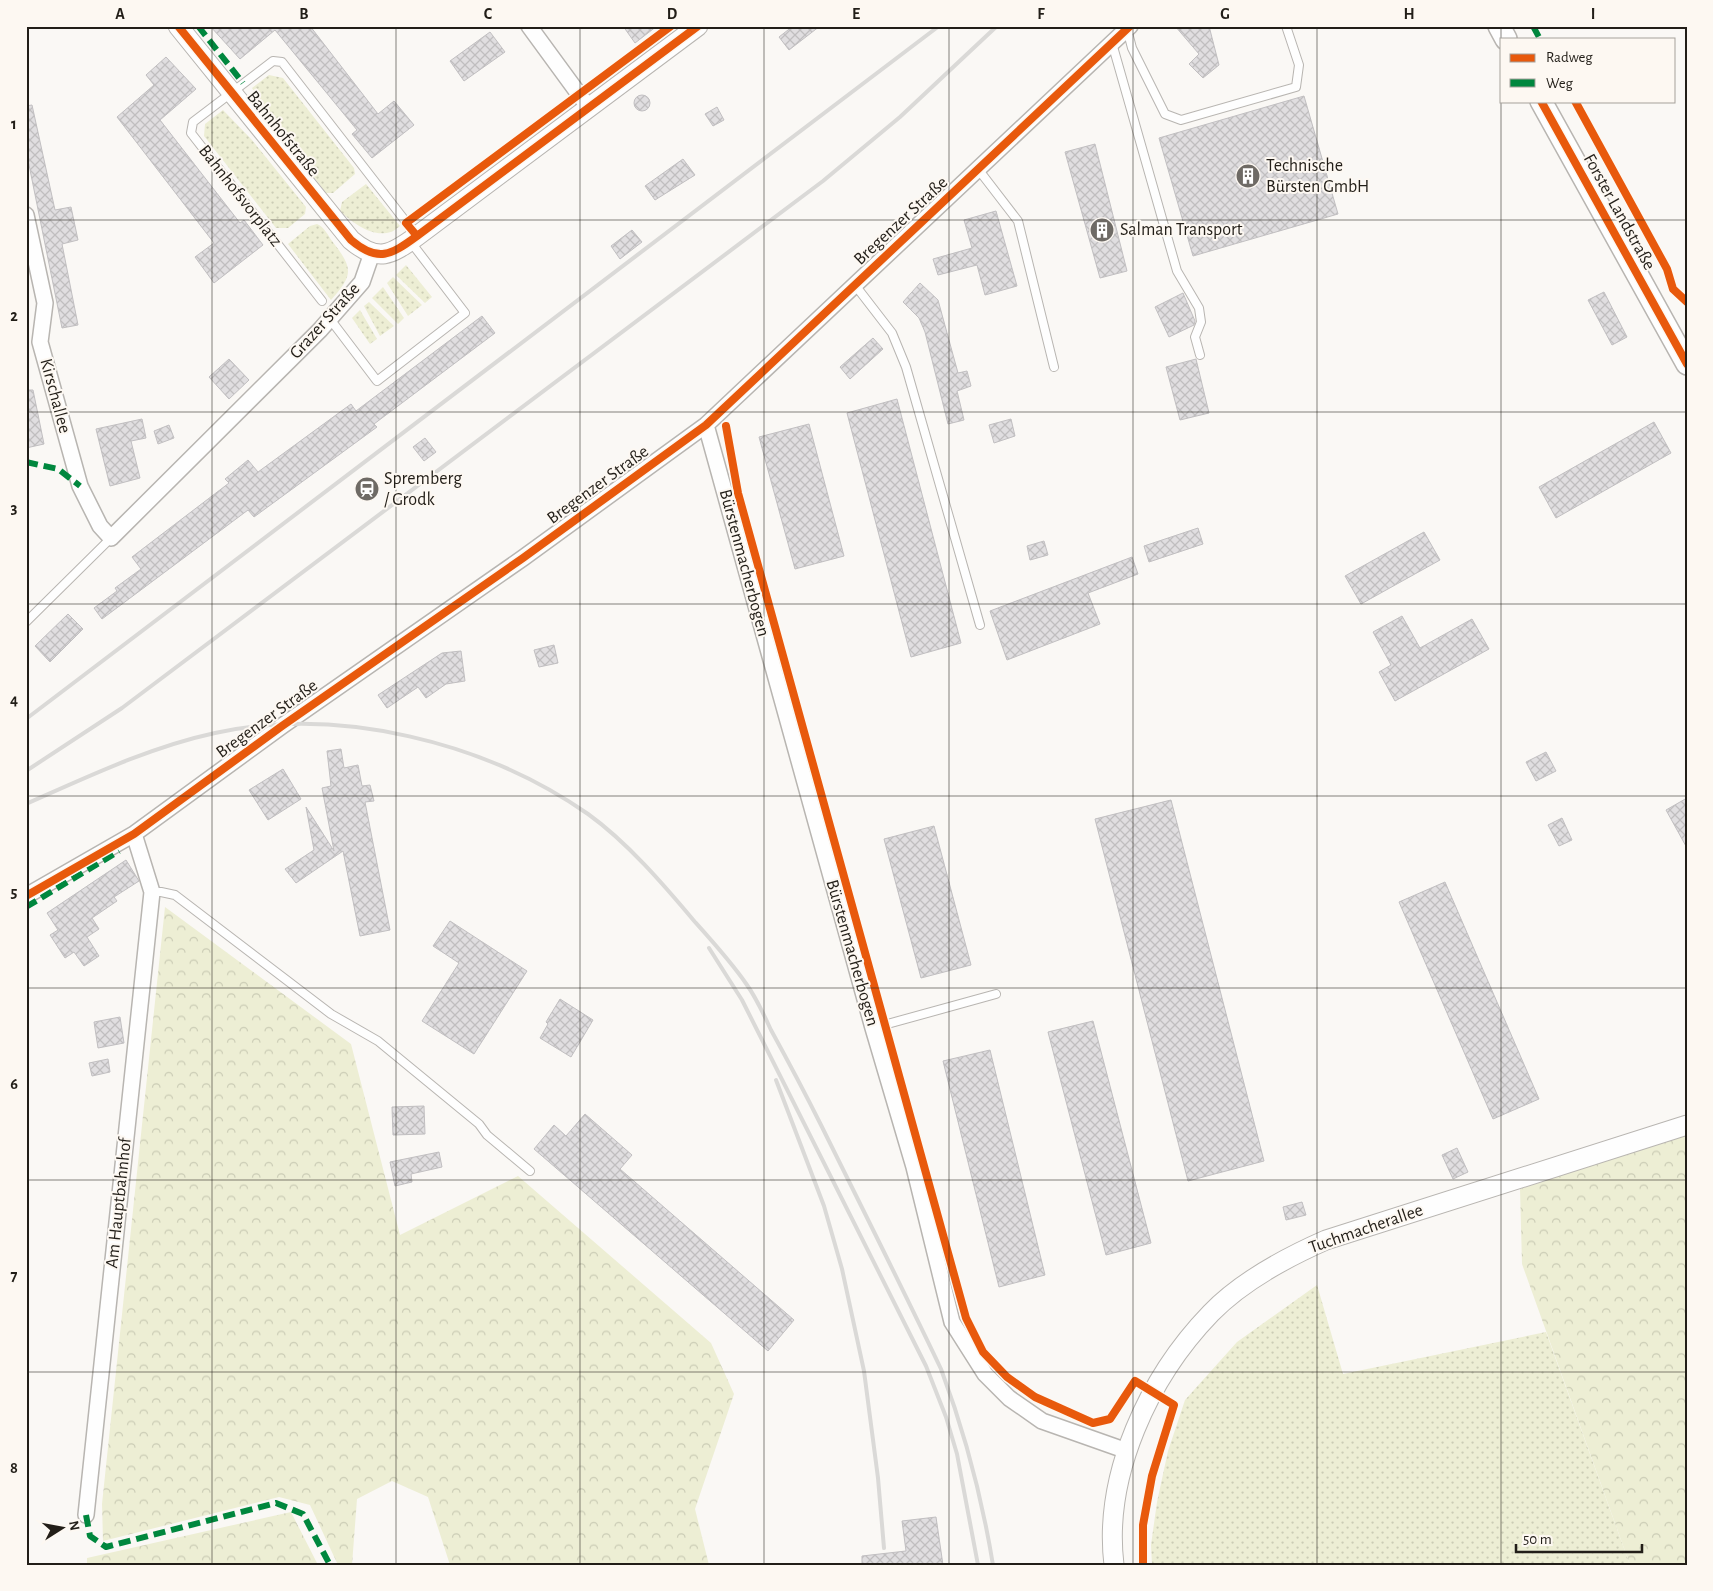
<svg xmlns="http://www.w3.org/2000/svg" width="1713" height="1591" font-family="'Alegreya Sans',sans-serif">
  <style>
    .grass { fill: url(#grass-dots) }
    .forest { fill: url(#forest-crowns) }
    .building { fill: url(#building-cross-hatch); stroke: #c1bfc1 }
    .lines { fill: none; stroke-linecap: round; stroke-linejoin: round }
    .service-casing { stroke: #b8b5b1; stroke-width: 10 }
    .minor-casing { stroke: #b8b5b1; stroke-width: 18 }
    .tertiary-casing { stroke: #b8b5b1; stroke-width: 21 }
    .secondary-casing { stroke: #b8b5b1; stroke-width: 24 }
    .service { stroke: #fefefe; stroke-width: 8 }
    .minor { stroke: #fefefe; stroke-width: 15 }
    .tertiary { stroke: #fefefe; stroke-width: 19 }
    .secondary { stroke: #fefefe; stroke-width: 21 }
    .rail { stroke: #dad9d7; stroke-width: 4 }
    .quiet { stroke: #00873e; stroke-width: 6; stroke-dasharray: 12 6; stroke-linecap: butt }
    .cycleway-casing { stroke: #fdf8f2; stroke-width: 11 }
    .cycleway { stroke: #e8590c; stroke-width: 8 }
    .grid { fill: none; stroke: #221e18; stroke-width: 1; stroke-opacity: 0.55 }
    .labels { text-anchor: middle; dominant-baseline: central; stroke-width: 4; stroke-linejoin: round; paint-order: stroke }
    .street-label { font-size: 18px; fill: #221e18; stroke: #fdf8f2 }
    .poi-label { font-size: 18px; fill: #221e18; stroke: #fdf8f2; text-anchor: start }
    .neatline { fill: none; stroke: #221e18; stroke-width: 2 }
    .grid-label { font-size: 16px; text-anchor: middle; font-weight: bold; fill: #221e18 }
  </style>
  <defs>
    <pattern id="grass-dots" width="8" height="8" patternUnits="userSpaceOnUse" patternTransform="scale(1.25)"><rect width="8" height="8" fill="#edeed4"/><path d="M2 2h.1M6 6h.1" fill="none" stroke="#cbccb5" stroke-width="1.8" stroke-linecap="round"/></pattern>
    <pattern id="forest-crowns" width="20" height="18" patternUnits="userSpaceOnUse" patternTransform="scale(1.25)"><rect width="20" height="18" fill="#edeed4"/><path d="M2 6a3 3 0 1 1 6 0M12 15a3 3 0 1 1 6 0" fill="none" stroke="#cbccb5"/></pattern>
    <pattern id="building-cross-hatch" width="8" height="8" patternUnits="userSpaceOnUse" patternTransform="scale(1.25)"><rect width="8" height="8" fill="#e0dee0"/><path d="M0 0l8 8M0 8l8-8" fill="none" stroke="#c0bebf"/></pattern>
  </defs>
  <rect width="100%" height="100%" fill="#faf8f5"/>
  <path class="grass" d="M269,75L283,78L354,168L355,174L333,193H326L272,122L252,88Z
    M223,110L252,140L306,207L305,214L288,228H276L204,136L205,124Z
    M366,184L400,226C381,244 355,225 340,211L342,202Z
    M317,224C324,227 328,235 332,241C353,268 354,274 331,300L288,244L310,226Z
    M406,265L432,297L425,303L396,275Z
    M393,277L422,305L408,316L387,283Z
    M383,287L404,318L398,324L372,298Z
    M369,302L394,326L380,336L364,306Z
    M360,310L377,339L370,344L352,318Z
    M1317,1285L1343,1374L1546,1332L1630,1565H1152L1151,1545L1157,1502L1168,1451L1185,1400L1237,1342Z"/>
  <path class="forest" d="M165,907L351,1044L400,1235L518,1176L711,1343L734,1394L695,1509L709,1565H450L428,1497L392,1481L357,1499L352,1565H338L310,1505L279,1497L103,1541L102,1504Z
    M1687,1134V1565H1630L1522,1264L1520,1189Z
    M291,1512L318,1565H87V1558Z"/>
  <path class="building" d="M210,26H310L378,114L394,101L414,125L372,158L352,134L357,130L275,30L240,59Z
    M623,26H657L635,43Z
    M793,26H820L789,50L779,37Z
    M1175,26H1209L1219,65L1203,78L1189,64L1199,54Z
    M490,32L505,52L464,81L450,61Z
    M166,57L196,89L160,120L240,223L244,220L263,245L214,283L195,257L214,243L117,117L154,85L146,75Z
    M634 103a8 8 0 1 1 16 0a8 8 0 1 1-16 0Z
    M1304,96L1338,214L1193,256L1159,138Z
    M32,105L55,210L71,207L78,240L62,244L78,325L62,328L26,150V106Z
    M717,107L724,120L713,126L705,114Z
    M1095,144L1127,271L1100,278L1065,152Z
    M683,159L695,175L655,200L645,186Z
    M996,211L1017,286L985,295L977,265L938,275L933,259L972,248L964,220Z
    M632,230L642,242L620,259L611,246Z
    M920,283L938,300L958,373L967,371L971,386L957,391L964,420L948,424L925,332L919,318L903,302Z
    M1604,292L1627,337L1612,345L1588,300Z
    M1183,293L1195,321L1194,325L1169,337L1155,307Z
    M482,316L495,333L374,424L377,427L254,517L248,510L102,619L94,608L117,591L115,588L141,569L132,557L229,483L225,479L248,460L258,472L351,404L356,411Z
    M873,338L883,349L850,379L840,367Z
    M229,359L249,380L229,399L209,377Z
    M1196,359L1209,413L1180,420L1166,367Z
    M26,390H33L44,444L26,448Z
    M897,399L961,643L911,657L847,413Z
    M142,419L146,438L131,441L140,478L110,486L96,429Z
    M1011,419L1015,436L994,443L989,425Z
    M1654,422L1671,453L1556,518L1539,487Z
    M809,424L844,556L795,569L759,437Z
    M169,425L174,438L158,444L154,431Z
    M425,438L436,452L424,461L413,447Z
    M1198,528L1203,544L1149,562L1144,546Z
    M1424,532L1440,560L1361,604L1345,576Z
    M1044,541L1048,555L1030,560L1027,546Z
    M1132,557L1138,574L1088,593L1100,624L1007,660L990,611Z
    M68,614L83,629L50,662L35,646Z
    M1402,616L1420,648L1472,619L1489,649L1395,701L1379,672L1391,665L1373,632Z
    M554,645L558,663L539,667L534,650Z
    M461,651L465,681L446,684L426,698L418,687L387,708L378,695L442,653Z
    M341,749L344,768L358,765L362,786L370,785L374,801L365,802L390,930L360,936L343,851L296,883L285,869L314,850L306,807L334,851L322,788L331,786L327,751Z
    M1546,752L1556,771L1536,781L1526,762Z
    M283,769L301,799L268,820L249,790Z
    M1687,798V848L1666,810Z
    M1171,800L1264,1161L1188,1181L1095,819Z
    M1562,818L1572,840L1559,846L1548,825Z
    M934,826L971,965L921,978L884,839Z
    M126,860L139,881L114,897L117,901L92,918L99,929L87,937L99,956L84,966L74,952L65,958L50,935L58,930L47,913Z
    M1445,882L1539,1099L1493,1119L1399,902Z
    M450,921L527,971L474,1054L422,1021L459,963L433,946Z
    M560,999L593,1020L571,1057L540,1038L548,1024L546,1022Z
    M120,1017L124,1043L98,1048L94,1022Z
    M1093,1021L1151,1243L1106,1255L1048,1032Z
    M990,1050L1045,1275L999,1287L943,1061Z
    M108,1059L110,1072L92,1076L89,1063Z
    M424,1106L425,1134L393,1135L392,1107Z
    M585,1114L632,1155L620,1169L794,1320L768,1351L534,1149L554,1125L566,1136Z
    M1457,1148L1468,1172L1453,1179L1442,1155Z
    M439,1152L442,1167L411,1174L412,1182L395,1186L390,1162Z
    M1302,1202L1306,1215L1286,1220L1283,1207Z
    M936,1517L943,1565H862V1556L906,1551L902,1521Z"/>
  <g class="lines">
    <defs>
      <path id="service" d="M1127,29L1132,48L1165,114L1181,120L1296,87L1299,65L1286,26
        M1112,43L1177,271L1199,308L1201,322L1195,337L1200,355
        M978,169L1018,221L1054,367
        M855,285L892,333L906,367L980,625
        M322,301L191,133L193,122L273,61L282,62L417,236
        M330,319L377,381L465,313L410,241
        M26,622L111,538
        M152,892H161L175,895L331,1014L378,1041L479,1124L487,1135L530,1171
        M873,1028L996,994"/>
      <path id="minor" d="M529,26L589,108
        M26,215L45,303L40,342L80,486L100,526L111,538L320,330L362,282L372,253
        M706,425L873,1028L914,1167L952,1322L985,1374L1009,1398L1042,1421L1127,1451
        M26,896L134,834L282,726L523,558L706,425L1130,26
        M86,1515L152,892L134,834"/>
      <path id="tertiary" d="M178,26L351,240C378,263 391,255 417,236L698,26
        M1114,1565C1103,1475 1149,1377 1211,1313C1242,1281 1285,1258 1326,1240L1687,1125"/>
      <path id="secondary" d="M1499,26L1506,39
        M1541,101L1687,364"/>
    </defs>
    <use href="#service" class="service-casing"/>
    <use href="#minor" class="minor-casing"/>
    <use href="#tertiary" class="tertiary-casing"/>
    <use href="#secondary" class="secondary-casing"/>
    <use href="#service" class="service"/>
    <use href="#minor" class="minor"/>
    <use href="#tertiary" class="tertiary"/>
    <use href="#secondary" class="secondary"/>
    <path class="rail" d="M26,719L939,26
      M26,771L122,708L823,181L900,117L997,26
      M26,804C87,777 150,747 215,733C339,706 485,742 588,814C627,842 664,885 695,922C713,942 732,963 747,985C757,999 764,1015 771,1030C788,1061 805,1093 821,1125C861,1206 902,1287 941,1369C965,1433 982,1498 993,1565
      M709,948L742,1000L926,1366L946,1417L957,1454L978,1565
      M776,1080L824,1206L842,1269L864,1371L878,1478L884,1548"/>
    <path class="quiet" d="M198,26L243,83
      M1533,26L1540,39
      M26,462L58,469L80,486
      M26,907L119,851
      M86,1515L90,1536L106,1547L276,1503L303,1514L330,1565"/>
    <defs>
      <path id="cycleway" d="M178,26L351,240C378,263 391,255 417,236L698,26
        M1541,101L1687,364
        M1575,101L1667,269L1673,289L1687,302
        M417,236L406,223L671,26
        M726,426L738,493L966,1318L983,1352L1007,1377L1035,1397L1093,1423L1110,1419L1135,1381L1174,1405L1152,1476L1143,1525V1565
        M26,896L134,834L282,726L523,558L706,425L1130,26"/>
    </defs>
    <use href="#cycleway" class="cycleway-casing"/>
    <use href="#cycleway" class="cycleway"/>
  </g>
  <path class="grid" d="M212,26V1565M396,26V1565M580,26V1565M764,26V1565M949,26V1565M1133,26V1565M1317,26V1565M1501,26V1565M26,220H1687M26,412H1687M26,604H1687M26,796H1687M26,988H1687M26,1180H1687M26,1372H1687"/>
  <defs>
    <symbol id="building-disc" viewBox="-11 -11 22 22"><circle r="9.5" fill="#6e6a65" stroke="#fdf8f2"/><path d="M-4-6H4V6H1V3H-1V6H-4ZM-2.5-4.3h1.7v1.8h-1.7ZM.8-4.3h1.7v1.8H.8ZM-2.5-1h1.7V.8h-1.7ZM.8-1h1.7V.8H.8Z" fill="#fff"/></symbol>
    <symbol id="station-disc" viewBox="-11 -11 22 22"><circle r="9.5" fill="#6e6a65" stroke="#fdf8f2"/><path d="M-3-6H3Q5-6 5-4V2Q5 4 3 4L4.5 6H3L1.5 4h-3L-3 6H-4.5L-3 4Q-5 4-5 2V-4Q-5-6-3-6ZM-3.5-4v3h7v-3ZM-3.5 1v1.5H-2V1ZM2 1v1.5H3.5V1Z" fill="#fff"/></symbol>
  </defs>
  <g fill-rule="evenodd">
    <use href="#building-disc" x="1234" y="162" width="28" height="28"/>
    <use href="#building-disc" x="1088" y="216" width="28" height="28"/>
    <use href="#station-disc" x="353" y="475" width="28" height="28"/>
  </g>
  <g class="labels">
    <g class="street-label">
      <text transform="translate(283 134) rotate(51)">Bahnhofstraße</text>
      <text transform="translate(240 196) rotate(52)">Bahnhofsvorplatz</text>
      <text transform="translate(1619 212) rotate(61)">Forster Landstraße</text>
      <text transform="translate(901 221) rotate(-43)">Bregenzer Straße</text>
      <text transform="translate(325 321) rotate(-48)">Grazer Straße</text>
      <text transform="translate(55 396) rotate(75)">Kirschallee</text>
      <text transform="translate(598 485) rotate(-36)">Bregenzer Straße</text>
      <text transform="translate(744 563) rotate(75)">Bürstenmacherbogen</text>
      <text transform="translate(267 719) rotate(-36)">Bregenzer Straße</text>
      <text transform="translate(852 953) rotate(74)">Bürstenmacherbogen</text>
      <text transform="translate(119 1203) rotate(-84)">Am Hauptbahnhof</text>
      <text transform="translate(1366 1229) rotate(-19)">Tuchmacherallee</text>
    </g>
    <g class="poi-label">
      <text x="1266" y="166">Technische<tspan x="1266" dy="21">Bürsten GmbH</tspan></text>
      <text x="1120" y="230">Salman Transport</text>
      <text x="384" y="479">Spremberg<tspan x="384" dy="21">/ Grodk</tspan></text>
    </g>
  </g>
  <rect width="1713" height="1591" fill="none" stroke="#fdf8f2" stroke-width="55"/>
  <rect x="1500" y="38" width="175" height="65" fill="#fdf8f2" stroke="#a5a19b"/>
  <rect x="1510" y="54" width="25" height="8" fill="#e8590c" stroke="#a5a19b"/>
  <text x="1546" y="62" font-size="15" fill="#221e18">Radweg</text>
  <rect x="1510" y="79" width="25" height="8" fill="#00873e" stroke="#a5a19b"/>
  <text x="1546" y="88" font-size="15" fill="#221e18">Weg</text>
  <g transform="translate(62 1528) rotate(79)" stroke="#fdf8f2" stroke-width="4" paint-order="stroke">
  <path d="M0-4L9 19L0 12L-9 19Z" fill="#221e18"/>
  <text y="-8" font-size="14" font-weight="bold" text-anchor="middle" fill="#221e18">N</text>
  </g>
  <path d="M1516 1544v8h126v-8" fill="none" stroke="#221e18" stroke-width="2.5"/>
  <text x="1523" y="1544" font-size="15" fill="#221e18" stroke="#fdf8f2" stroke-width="4" paint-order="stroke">50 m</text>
  <rect x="28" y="28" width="1658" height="1536" class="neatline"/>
  <g class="grid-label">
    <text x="120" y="19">A</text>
    <text x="304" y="19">B</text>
    <text x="488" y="19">C</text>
    <text x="672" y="19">D</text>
    <text x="856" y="19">E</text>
    <text x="1041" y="19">F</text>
    <text x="1225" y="19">G</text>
    <text x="1409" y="19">H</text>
    <text x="1593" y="19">I</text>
    <text x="14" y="129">1</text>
    <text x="14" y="321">2</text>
    <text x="14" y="513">3</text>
    <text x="14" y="705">4</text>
    <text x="14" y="897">5</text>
    <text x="14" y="1089">6</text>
    <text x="14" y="1281">7</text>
    <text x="14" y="1473">8</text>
  </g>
</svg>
